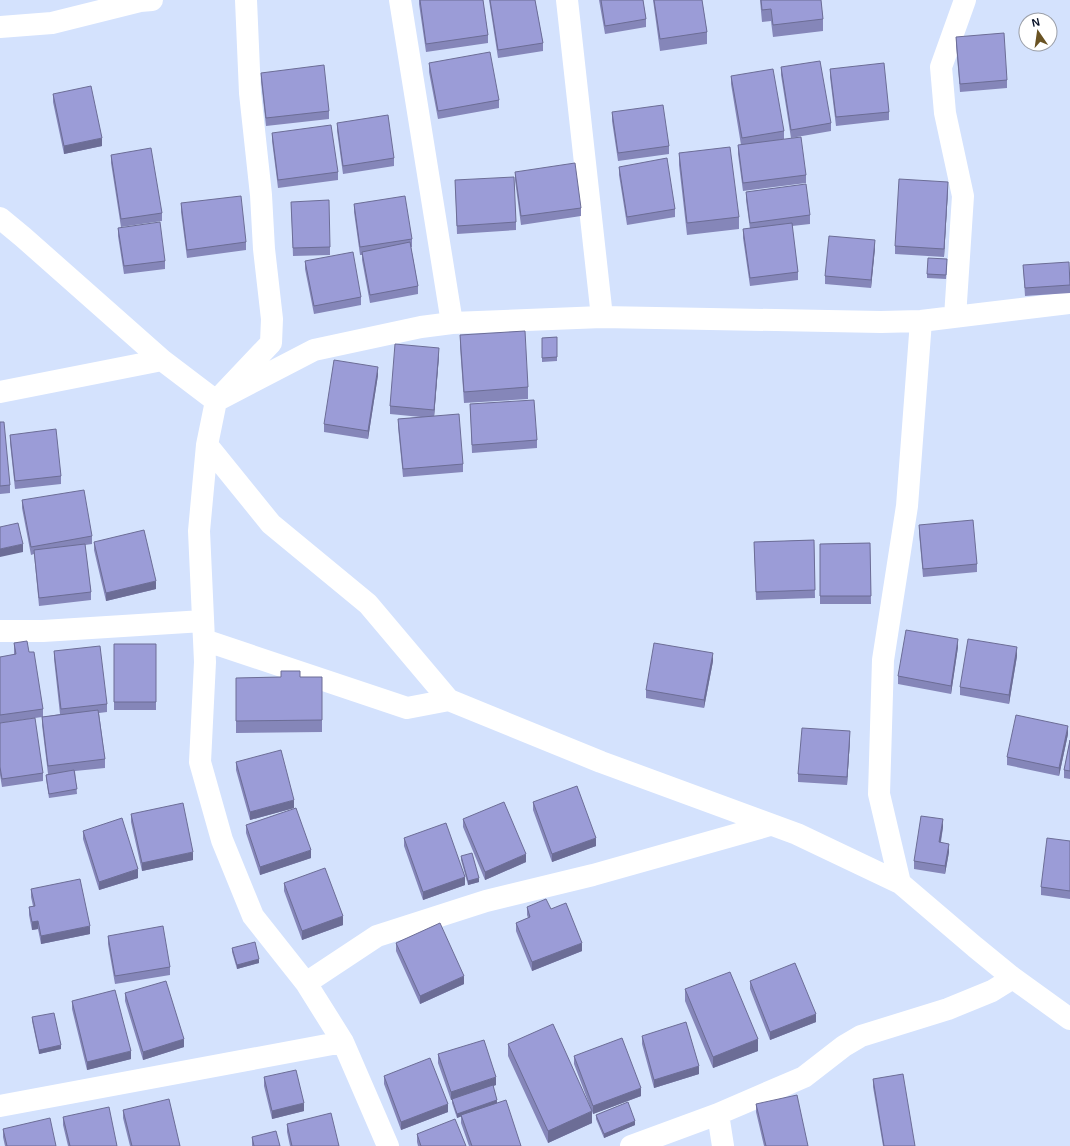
<svg xmlns="http://www.w3.org/2000/svg" width="1070" height="1146" font-family="Helvetica,sans-serif">
  <style>
    .lines { fill: none; stroke-linecap: round; stroke-linejoin: round }
    .minor { stroke: #fff; stroke-width: 22 }
    .wall { fill: #8586b9 }
    .shaded-wall { fill: #6c6d96 }
    .building { fill: #9b9cd7; stroke: #6c6d96 }
  </style>
  <rect width="100%" height="100%" fill="#d4e2fd"/>
  <g class="lines">
    <path class="minor" d="M246,0L250,93L261,195L264,249L272,319L271,343L216,401L207,445L199,531L205,662L200,762L222,840L253,916L306,983L343,1042L388,1146
      M400,0L452,323
      M567,0L602,317
      M0,27L52,23L140,1L152,0
      M0,218L23,237L162,360L216,401L314,350L421,327L452,323L602,317L881,322L921,321L1070,303
      M955,317L963,196L945,113L941,67L965,0
      M0,392L162,360
      M207,445L271,524L368,604L449,700L601,762L797,834L900,883L975,947L1013,978L1070,1019
      M0,631H43L203,621
      M204,640L407,708L449,700
      M900,883L879,794L883,660L907,506L921,321
      M306,983L377,936L486,901L593,875L770,825
      M0,1106L343,1042
      M718,1114L723,1146
      M631,1146L718,1114L804,1077L844,1046L861,1036L948,1009L992,991L1013,978"/>
  </g>
  <path class="wall" d="M419,0H483L488,35V43L426,52L419,4Z
    M489,0H535L543,43V51L498,58Z
    M599,0H643L646,19V27L605,34Z
    M653,0H702L707,32V44L660,51Z
    M760,0H821L823,19V31L773,37L771,21L762,22Z
    M956,37L1007,80V88L960,92L956,45Z
    M429,63L499,100V108L438,119L429,72Z
    M781,67L831,123V131L791,138L781,75Z
    M830,69L889,112V120L836,126L830,77Z
    M261,73L329,111V119L266,126L261,81Z
    M731,76L784,131V139L768,142L806,175V183L743,191L738,154V145H741L731,84Z
    M53,94L102,146L64,154L53,102Z
    M612,112L669,146V154L618,161L612,121Z
    M337,123L394,158V166L343,174L337,131Z
    M272,133L338,172V180L278,188L272,141Z
    M679,153L739,217V229L687,235L679,165Z
    M111,155L162,213V221L121,227L111,163Z
    M619,167L675,209V217L627,225L619,175Z
    M515,172L581,208V216L521,225L515,180Z
    M455,180L516,222V230L457,234Z
    M948,190L944,257L895,254V246Z
    M746,192L810,215V224L792,226L798,272V280L750,286L743,238V229H750L746,200Z
    M291,202L330,247V255L293,256Z
    M181,203L246,242V250L187,258L181,212Z
    M354,204L412,239V247H411L418,286V294L370,303L362,260V255H360L354,212Z
    M118,228L165,261V269L124,274L118,236Z
    M875,248L871,288L825,284V276Z
    M305,261L361,297V305L314,314L305,269Z
    M947,263L946,279L927,278V274Z
    M1023,265L1070,272V293L1025,296Z
    M460,335L528,387V399L464,403L460,347Z
    M557,337V361L542,362V338Z
    M439,356L434,416L463,464V472L403,477L398,427V419L421,417L390,414V406Z
    M378,375L368,439L324,432V424Z
    M470,404L537,440V448L472,453Z
    M0,422L10,485V493L0,494Z
    M10,435L61,476V484L15,489L10,443Z
    M22,500L92,536V544L85,545L91,592V600L39,606L34,554L31,555L22,508Z
    M919,525L977,564V572L923,577L919,533Z
    M814,540L815,598L756,600L754,542Z
    M94,542L156,589L106,601L94,550Z
    M870,543L871,604H820V544Z
    M14,643L29,652L43,709V717L60,714L54,659V651L107,704V712L99,713L105,759V768L75,771L77,794L49,798L46,779V775L48,774L42,725V717L0,723V657L14,655Z
    M114,644H156V710H114Z
    M958,647L951,694L898,684V676Z
    M1017,656L1009,704L960,695V687Z
    M713,661L704,708L646,698V690Z
    M300,677H322V732L236,733V678Z
    M0,723L43,773V781L2,787L0,775Z
    M1068,734L1059,776L1007,765V757Z
    M850,740L847,785L798,782V774Z
    M1070,740V779L1064,778V770Z
    M236,762L294,808L250,820L236,770Z
    M533,802L596,846L552,862L533,810Z
    M131,814L193,860L142,871L131,822Z
    M463,819L526,862L485,880L463,827Z
    M246,825L311,858L260,875L246,833Z
    M943,827L941,842L949,852L945,874L914,869V861Z
    M83,831L138,878L99,890L83,839Z
    M404,838L465,885L423,900L404,846Z
    M1070,841V899L1041,895V887Z
    M461,856L479,882L468,885L461,860Z
    M284,883L343,925L302,940L284,891Z
    M31,889L90,934L41,944L38,929L32,930L29,915V907L33,906L31,897Z
    M527,907L582,951L532,971L516,931V923L528,918L527,915Z
    M108,936L170,967V975L115,984L108,944Z
    M396,943L464,984L420,1004L396,951Z
    M232,948L259,963L237,969L232,952Z
    M750,981L816,1022L770,1040L750,989Z
    M685,989L758,1051L713,1068L685,1001Z
    M125,993L184,1047L143,1060L125,1001Z
    M72,1001L131,1059L87,1070L72,1009Z
    M32,1017L61,1049L39,1054L32,1021Z
    M642,1036L699,1074L654,1088L642,1044Z
    M508,1044L592,1123L548,1143L508,1056Z
    M438,1054L496,1085L493,1086L497,1103L521,1146H469L461,1123V1116L457,1118L452,1103V1100H451L438,1063Z
    M574,1056L641,1096L593,1114L574,1064Z
    M384,1076L448,1112L401,1130L384,1084Z
    M264,1077L304,1111L272,1119L264,1086Z
    M873,1079L915,1146H883L873,1087Z
    M756,1104L808,1146H764L756,1112Z
    M123,1110L180,1146H130L123,1118Z
    M596,1115L635,1125L604,1138L596,1119Z
    M63,1117L117,1146H68L63,1125Z
    M287,1124L339,1146H290L287,1132Z
    M3,1129L56,1146H5L3,1137Z
    M417,1134L466,1146H418L417,1142Z
    M252,1137L280,1146H252Z"/>
  <path class="shaded-wall" d="M102,138V146L64,154V146Z
    M948,182V190L944,257V249Z
    M875,240V248L871,288V280Z
    M439,348V356L434,418V410Z
    M378,367V375L368,439V431Z
    M23,544V552L0,557V549Z
    M156,581V589L106,601V593Z
    M958,639V647L951,694V686Z
    M1017,647V656L1009,704V695Z
    M713,653V661L704,708V700Z
    M1068,726V734L1059,776V768Z
    M850,731V740L847,785V777Z
    M294,800V808L250,820V812Z
    M943,819V827L939,850V842Z
    M596,838V846L552,862V854Z
    M949,844V852L945,874V866Z
    M311,850V858L260,875V867Z
    M193,852V860L142,871V863Z
    M526,854V862L485,880V872Z
    M138,869V878L99,890V882Z
    M465,877V885L423,900V892Z
    M479,878V882L468,885V881Z
    M343,916V925L302,940V931Z
    M38,921V929L32,930V922Z
    M90,926V934L41,944V936Z
    M582,943V951L532,971V962Z
    M259,959V963L237,969V965Z
    M464,976V984L420,1004V996Z
    M816,1014V1022L770,1040V1032Z
    M184,1039V1047L143,1060V1052Z
    M758,1039V1051L713,1068V1057Z
    M61,1045V1049L39,1054V1050Z
    M131,1051V1059L87,1070V1062Z
    M699,1066V1074L654,1088V1080Z
    M496,1077V1085L451,1100V1092Z
    M641,1088V1096L593,1114V1106Z
    M497,1100V1104L457,1118V1114Z
    M304,1103V1111L272,1119V1111Z
    M448,1104V1112L401,1130V1122Z
    M592,1111V1123L548,1143V1131Z
    M635,1121V1125L604,1138V1134Z"/>
  <path class="building" d="M420,0H483L488,35L426,44Z
    M490,0H535L543,43L498,50Z
    M601,0H643L646,19L605,26Z
    M654,0H702L707,32L660,39Z
    M761,0H821L823,19L773,25L771,9L762,10Z
    M1004,33L1007,80L960,84L956,37Z
    M490,52L499,100L438,111L429,63Z
    M820,61L831,123L791,130L781,67Z
    M884,63L889,112L836,117L830,69Z
    M324,65L329,111L266,118L261,73Z
    M773,69L784,131L742,138L731,76Z
    M91,86L102,138L64,146L53,94Z
    M663,105L669,146L618,153L612,112Z
    M388,115L394,158L343,166L337,123Z
    M331,125L338,172L278,180L272,133Z
    M801,137L806,175L743,183L738,145Z
    M730,147L739,217L687,223L679,153Z
    M151,148L162,213L121,219L111,155Z
    M667,158L675,209L627,217L619,167Z
    M575,163L581,208L521,216L515,172Z
    M514,177L516,222L457,226L455,180Z
    M899,179L948,182L944,249L895,246Z
    M806,184L810,215L750,223L746,192Z
    M241,196L246,242L187,250L181,203Z
    M405,196L412,239L360,247L354,204Z
    M329,200L330,247L293,248L291,202Z
    M160,222L165,261L124,266L118,228Z
    M792,223L798,272L750,278L743,229Z
    M829,236L875,240L871,280L825,276Z
    M410,242L418,286L370,295L362,252Z
    M353,252L361,297L314,306L305,261Z
    M928,258L947,259L946,275L927,274Z
    M1069,262L1070,285L1025,288L1023,265Z
    M525,331L528,387L464,392L460,335Z
    M557,337V357L542,358V338Z
    M395,344L439,348L434,410L390,406Z
    M334,360L378,367L368,431L324,424Z
    M534,400L537,440L472,445L470,404Z
    M459,414L463,464L403,469L398,419Z
    M0,422H4L10,485L0,486Z
    M56,429L61,476L15,481L10,435Z
    M84,490L92,536L31,547L22,500Z
    M973,520L977,564L923,569L919,525Z
    M18,523L23,544L0,549V527Z
    M144,530L156,581L106,593L94,542Z
    M814,540L815,590L756,592L754,542Z
    M870,543L871,596H820V544Z
    M85,544L91,592L39,598L34,550Z
    M906,630L958,639L951,686L898,676Z
    M968,639L1017,647L1009,695L960,687Z
    M27,641L29,652H34L43,709L0,715V657L16,654L14,643Z
    M654,643L713,653L704,700L646,690Z
    M114,644H156V702H114Z
    M100,646L107,704L61,709L54,651Z
    M281,671H300V677H322V720L236,721V678L281,677Z
    M98,710L105,759L48,766L42,717Z
    M1016,715L1068,726L1059,768L1007,757Z
    M35,718L43,773L2,779L0,767V723Z
    M802,728L850,731L847,777L798,774Z
    M1070,740V771L1064,770Z
    M281,750L294,800L250,812L236,762Z
    M74,770L77,789L49,794L46,775Z
    M577,786L596,838L552,854L533,802Z
    M504,802L526,854L485,872L463,819Z
    M183,803L193,852L142,863L131,814Z
    M296,808L311,850L260,867L246,825Z
    M921,816L943,819L939,842L949,844L945,866L914,861Z
    M122,818L138,869L99,882L83,831Z
    M446,823L465,877L423,892L404,838Z
    M1047,838L1070,841V891L1041,887Z
    M472,853L479,878L468,881L461,856Z
    M325,868L343,916L302,931L284,883Z
    M80,879L90,926L41,936L38,921L32,922L29,907L35,906L31,889Z
    M546,899L551,909L566,903L582,943L532,962L516,923L530,917L527,907Z
    M440,923L464,976L420,996L396,943Z
    M163,926L170,967L115,976L108,936Z
    M255,942L259,959L237,965L232,948Z
    M795,963L816,1014L770,1032L750,981Z
    M730,972L758,1039L713,1057L685,989Z
    M166,981L184,1039L143,1052L125,993Z
    M115,990L131,1051L87,1062L72,1001Z
    M54,1013L61,1045L39,1050L32,1017Z
    M686,1022L699,1066L654,1080L642,1036Z
    M553,1024L592,1111L548,1131L508,1044Z
    M622,1038L641,1088L593,1106L574,1056Z
    M484,1040L496,1077L451,1092L438,1054Z
    M430,1058L448,1104L401,1122L384,1076Z
    M296,1070L304,1103L272,1111L264,1077Z
    M903,1074L915,1146H884L873,1079Z
    M493,1085L497,1100L457,1114L452,1099Z
    M797,1095L808,1146H766L756,1104Z
    M169,1099L180,1146H132L123,1110Z
    M506,1100L521,1146H472L461,1115Z
    M628,1102L635,1121L604,1134L596,1115Z
    M109,1107L117,1146H70L63,1117Z
    M331,1113L339,1146H292L287,1124Z
    M50,1118L56,1146H7L3,1129Z
    M455,1119L466,1146H421L417,1134Z
    M276,1131L280,1146H254L252,1137Z"/>
  <g transform="translate(1038 32) rotate(347)"><circle r="19" fill="#ffffff" stroke="#9b9fa8"/>
  <path d="M0-3L7 15L0 10L-7 15Z" fill="#6a5323"/>
  <text y="-6" font-size="11" font-weight="bold" text-anchor="middle" fill="#050f25">N</text>
  </g>
</svg>
